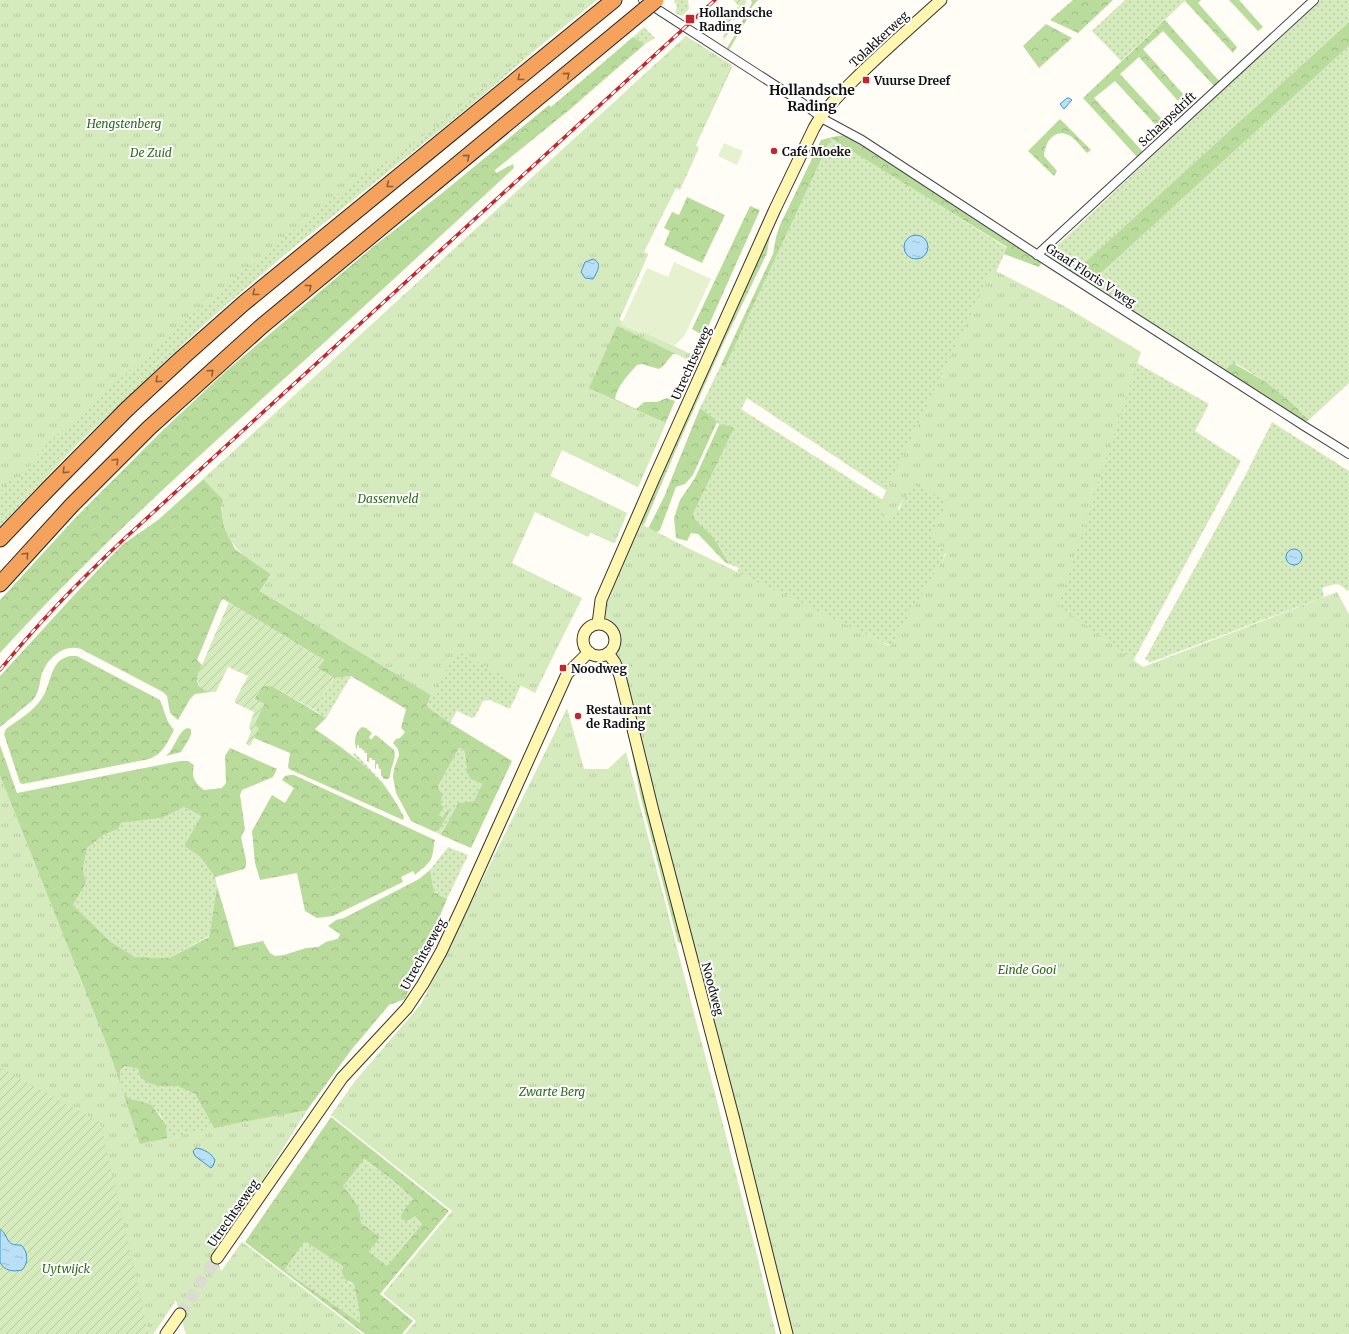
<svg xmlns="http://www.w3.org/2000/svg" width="1349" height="1334" font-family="Merriweather,serif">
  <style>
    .grass { fill: url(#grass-dots) }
    .forest { fill: url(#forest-crowns); fill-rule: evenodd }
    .park { fill: url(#park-tufts) }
    .garden { fill: url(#garden-furrows) }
    .pitch { fill: #e6f2cf }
    .water { fill: url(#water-ripples); stroke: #3f96cf }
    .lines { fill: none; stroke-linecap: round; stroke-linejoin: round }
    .secondary-tunnel { stroke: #dbdad3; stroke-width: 11; stroke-dasharray: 11 5.5; stroke-linecap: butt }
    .minor-casing { stroke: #444; stroke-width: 10 }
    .secondary-casing { stroke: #333; stroke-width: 13 }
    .motorway-casing { stroke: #222; stroke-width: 17 }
    .minor { stroke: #fff; stroke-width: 8 }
    .secondary { stroke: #fff6b0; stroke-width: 11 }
    .motorway { stroke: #f5a25d; stroke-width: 15 }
    .rail-casing { stroke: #c4262e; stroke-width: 3.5 }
    .rail { stroke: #fff; stroke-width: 2; stroke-dasharray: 6; stroke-linecap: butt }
    .motorway-bridge-casing { stroke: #222; stroke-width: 17; stroke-linecap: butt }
    .motorway-bridge { stroke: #f5a25d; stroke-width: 15 }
    .oneway { stroke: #8e613b }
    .poi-dot { fill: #c4262e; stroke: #fff; stroke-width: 1.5 }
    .labels { text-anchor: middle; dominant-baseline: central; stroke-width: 4; stroke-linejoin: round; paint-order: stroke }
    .poi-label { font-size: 12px; font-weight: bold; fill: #111; stroke: #fff; text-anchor: start }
    .street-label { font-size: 12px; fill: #111; stroke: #fff }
    .park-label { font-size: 12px; font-style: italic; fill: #2f6b1f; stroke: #fff }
    .quarter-label { font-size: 14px; font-weight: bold; fill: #111; stroke: #fff }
  </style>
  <defs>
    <pattern id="grass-dots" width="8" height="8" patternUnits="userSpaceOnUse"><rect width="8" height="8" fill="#d5ebbd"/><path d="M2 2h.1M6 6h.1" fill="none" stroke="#b6c8a1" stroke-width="1.8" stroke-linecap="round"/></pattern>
    <pattern id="forest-crowns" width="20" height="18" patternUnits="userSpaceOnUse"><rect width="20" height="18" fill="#b9dc9c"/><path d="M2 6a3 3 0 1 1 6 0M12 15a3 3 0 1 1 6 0" fill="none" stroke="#9ebc85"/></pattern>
    <pattern id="park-tufts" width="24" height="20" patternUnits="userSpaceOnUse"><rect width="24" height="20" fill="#d5ebbd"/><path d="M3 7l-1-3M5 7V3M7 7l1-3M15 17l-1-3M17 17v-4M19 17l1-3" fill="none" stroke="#b6c8a1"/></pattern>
    <pattern id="garden-furrows" width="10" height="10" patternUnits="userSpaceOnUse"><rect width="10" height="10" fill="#d5ebbd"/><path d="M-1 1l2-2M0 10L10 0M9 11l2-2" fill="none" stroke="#b6c8a1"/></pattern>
    <pattern id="water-ripples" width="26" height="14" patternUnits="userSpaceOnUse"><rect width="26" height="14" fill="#b9e0f7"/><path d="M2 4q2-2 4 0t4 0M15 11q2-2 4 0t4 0" fill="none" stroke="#9ebfd3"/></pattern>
  </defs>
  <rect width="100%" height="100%" fill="#fffdf5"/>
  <path class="grass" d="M593,0L474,103L288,252L208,321L78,444L0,526V471L23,427Z
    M675,0H688L689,9L682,16L675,13L677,6L674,1Z
    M1125,0H1186L1121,61L1092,31Z
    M1319,0H1349V22L1071,275L1046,256Z
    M644,27L655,38L645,44L633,37Z
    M1349,46V383L1309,420L1293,404L1266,382L1237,364L1224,371L1089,284Z
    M831,137L1007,248L893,495L747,398L741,409L899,510L916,473L958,493L955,535L896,648L735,577L739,568L729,564L720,547L709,534L698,523L693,514L733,429L723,424L719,425L714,418L700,408L721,365L725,367Z
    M1114,350L1209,404L1195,431L1241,461L1132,663L1042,598Z
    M1272,422L1349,471V590L1347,591C1338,581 1334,584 1322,588L1324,597L1154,661L1150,662L1145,659L1245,476Z
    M476,529L523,581L560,601L510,709L490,700L483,701L475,717L472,718L457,711L450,723L427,708L424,709L431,695L400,677Z
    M351,676L326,718L314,710L334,678Z
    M459,748L464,750L465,759L472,779L482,784L474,801L458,803L441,835L435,832L439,830L443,817L439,815L441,799L438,786Z
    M355,753L383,783L395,800L387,789L353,755Z
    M184,807L201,816L184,846L200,857L215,877L217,886L209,936L169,958L135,957L110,941L73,905L86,883L83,869L87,848L105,834L118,829L121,823L162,818Z
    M448,847L468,855L447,899L434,892L430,870Z
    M125,1066L138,1069L140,1077L159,1086H177L195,1094L214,1128V1334L167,1153L166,1125L161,1116L152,1105L141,1101L130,1099L121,1091L120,1070Z
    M363,1159L395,1182L413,1199L403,1212V1220L409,1221L415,1216L422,1224L387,1266L369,1250L361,1223V1218L342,1186Z
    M305,1240L343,1266L342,1273L350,1283L354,1284L360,1316V1323L284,1270Z"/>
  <path class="forest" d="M751,0H758L752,7L746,21L729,50L727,48C736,34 743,18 752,3Z
    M1073,0H1113L1078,33L1050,20Z
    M1186,0H1201L1198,3L1237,47L1233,53L1185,1Z
    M1229,0H1239L1263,27L1258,31Z
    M1165,20L1220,82L1214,86L1163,31L1143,49L1183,94L1178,101L1139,57L1120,74L1170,128L1164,134L1115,81L1094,98L1144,153L1138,158L1083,98Z
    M1349,22V46L1089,284L1071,275Z
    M1046,24L1072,38L1039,68L1023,46Z
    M633,37L645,44L568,111L495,170L496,173L513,164L514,168C438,238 363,308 286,377C188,466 89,555 0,653V600L76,517L163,430L226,371L374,246L441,194L549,105L551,107Z
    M726,62L732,67L678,183L643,252L648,254L619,320L642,336L695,356L693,362L677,354H673L663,366L659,369L642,364L637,365C628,375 617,386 615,399L636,409L644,402H657L667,398L675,401L638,487L562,449L550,476L626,513L614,543L590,532L534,511L511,562L518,569L221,507L224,526L235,549L271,574L260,591L431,695L425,709L427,707L450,723L512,761L471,848L441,835L458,803L474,801L482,784L471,779L467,773V767L464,750L459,748L438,786L439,790L443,794L441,799V805L444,807L439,815L443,817L448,809L449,812L439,830L435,832L411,821L396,793L393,777L394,769L399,755L398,749L393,743L396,739L400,738L405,732L401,728L406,709L351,676L334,678L317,668L324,660L223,599L221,601L197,660L202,665L197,681L199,686L210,692L195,694L190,699L178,720L170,713L167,696L163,692L81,649C64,643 48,658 42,673C39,684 40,691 33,700L0,727V676L76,593L122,545L158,520L594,127Z
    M1060,119L1091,150L1087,153C1082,148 1077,141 1072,137C1056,126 1045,141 1044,156L1057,171L1054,176L1028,151Z
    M845,135L1042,262L1039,267L1004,254L1007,247L831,138L725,367L721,365L773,254L776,237L780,225L821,140L837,136Z
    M687,197L725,215L702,263L664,245L670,231L664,228L672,212L679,215Z
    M750,206L760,210L704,336L692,329Z
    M771,229L767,253L723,344L681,438L646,520L633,545L607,600L677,436Z
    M1233,363L1266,382L1293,404L1309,420L1304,423L1224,371Z
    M700,408L714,418L717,422L693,475L685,484L676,487L660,530L641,543L664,497Z
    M723,424L734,428L693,514C698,525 702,526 710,534C718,543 723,553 729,564L725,562L698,534L691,533L687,541L676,538L674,518L680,500L695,478L719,425Z
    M70,656H77L160,700L168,722L174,730C167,743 163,754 149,759L23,784L20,783L4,734L6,729C18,720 34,711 42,698C52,684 49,660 70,656Z
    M267,685L272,686L326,718L315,729C341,747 366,764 386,788C393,797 398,806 404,817L403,820L289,769L288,767L290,753L254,738L258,728L254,725L264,704L254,699L262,687Z
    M362,727L366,728L372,733L369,737L370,739H372L374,736L376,735L394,750C397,758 390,768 390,777L388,779H384L381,775V769H379L378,764H376V769L375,768V760H372V758H369V762L367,761V753H365L364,750H362V748H359V745H357V750C353,742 355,732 362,727Z
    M627,727L682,942L681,943L678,942L640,794Z
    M187,728L191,729V734L189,739L181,752L166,756C175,748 177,733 187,728Z
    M0,745L17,793L180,761H188L194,765C191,777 195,783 204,790L222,788L226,783L225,756L230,748L277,769L273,777L242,790L240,795L245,829L241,837L246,860V866L244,869L215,877L200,857L184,846L201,816L184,807L162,818L121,823L118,829L105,834L87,848L83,869L86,883L73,905L110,941L135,957L169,958L209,937L217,886L235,947L263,941L270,953L275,956L284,955L306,948L318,947L326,942L337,939L339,937L340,934L328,926L336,920L344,918L419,879L430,870L434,892L447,899L405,999L389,1005L352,1049L307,1110L229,1232L214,1247L221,1272L242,1242L362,1334L210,1281L216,1139L214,1128L195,1094L177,1086H159L148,1083L140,1077L138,1069L125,1066L120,1070L121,1091L130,1099L141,1101L152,1105L166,1125L167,1138L148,1167L186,1334L176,1300L153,1334H149L143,1305L135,1316L0,1334Z
    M290,775H294L435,840C433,846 434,853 431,859C428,865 420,870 415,875L413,871L401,877L403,882L333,916L317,918L305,911L297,873L260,880L255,863L252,831L272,795L285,803L294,788L282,780L285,776Z
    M331,1117L449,1211L380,1294L413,1321L402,1334H365L245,1242ZM364,1159L395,1182L413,1199C409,1205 401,1211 401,1218C407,1224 410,1220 415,1216L422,1224L387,1266L369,1251L380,1237L361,1223C361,1206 353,1199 343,1186ZM305,1241L343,1266L342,1273L345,1279L354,1284L360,1316V1323L284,1270Z"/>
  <path class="park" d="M0,0H597L530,54L526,53L443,121L391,159L362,175L246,269L204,305L203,304L199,308V309L47,444L17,481L12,478L0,493Z
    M686,36L732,65L696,145L699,148L680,190L676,188L644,252L648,255L619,320L695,356L693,362L617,326L589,388L666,423L638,487L562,450L550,476L627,513L615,543L591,532L588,537L535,512L512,563L582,598L535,693L457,651L432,696L260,591L271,574C250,560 228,548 223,521C222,513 221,508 223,500L203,479Z
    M992,269L1064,306L1141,352L1058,605L1143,667L1337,592L1349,614V1334H787L712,1039L598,595L635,521L690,549L890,646L946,554L931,533L948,501L915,484L887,524L879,506Z
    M567,708L584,769H608L626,752L756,1251L776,1334H405L416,1321L383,1294L452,1211L331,1115L355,1081L421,1004Z
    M0,775L109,1050L140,1144L242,1122L307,1110L229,1232L214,1247L221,1272L242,1242L362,1334H186L176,1300L153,1334H149L100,1123L0,1068Z"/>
  <path class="garden" d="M733,0H745L747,2L740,10L734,21L732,19L730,21L733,26L724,40L723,39L724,37L723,36L731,27L724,20L739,6Z
    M229,602L324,660L317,668L334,678L314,710L272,686C262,684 259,691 254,699L264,704L254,725L259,728L250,746L246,744L251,731L249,727L254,712L235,703V700L248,676L228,667L216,692C205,693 195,687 198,674Z
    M0,1068L100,1122L149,1334H0Z"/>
  <path class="pitch" d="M724,143L743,151L737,165L718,156Z
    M674,262L711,279L685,335L674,346L643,332L642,334L621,325L647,268L668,277Z"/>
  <path class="water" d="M1067,98H1069L1072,100L1064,109L1060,104Z
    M904 247a12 12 0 1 1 24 0a12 12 0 1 1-24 0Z
    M593,259C603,263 597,272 593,279L585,278L581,272L585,262Z
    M1286 557a8 8 0 1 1 16 0a8 8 0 1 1-16 0Z
    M196,1148C204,1149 211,1153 215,1160L213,1166L211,1168L195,1156L193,1151Z
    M0,1229C10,1236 4,1246 21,1245C28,1251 29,1263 22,1270C13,1272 4,1271 0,1262Z"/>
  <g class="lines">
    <path class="secondary-tunnel" d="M180,1314L217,1258"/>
    <defs>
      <path id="minor" d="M643,0L801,102L825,120L862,140L1050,263L1304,426L1349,454
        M1037,255L1314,0"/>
      <path id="secondary" d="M598,624L601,600L655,476L775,209L814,128C824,110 838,96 853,81C881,53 911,27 941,0
        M583 640a16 16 0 1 1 32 0a16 16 0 1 1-32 0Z
        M608,653L615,663L620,676L653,811L734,1120L787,1334
        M217,1258L342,1078L407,1008L423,984L441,952L463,905L567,674L589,652
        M166,1334L180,1314"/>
      <path id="motorway" d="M0,539L48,489L126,410L183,357L244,303L614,0
        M0,584L72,505L149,428L262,326L644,10"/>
    </defs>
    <use href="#minor" class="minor-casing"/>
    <use href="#secondary" class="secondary-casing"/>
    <use href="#motorway" class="motorway-casing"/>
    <use href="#minor" class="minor"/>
    <use href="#secondary" class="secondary"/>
    <use href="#motorway" class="motorway"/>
    <defs>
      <path id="rail" d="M0,670C38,623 80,580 124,539L715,0"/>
    </defs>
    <use href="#rail" class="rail-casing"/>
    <use href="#rail" class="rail"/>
    <defs>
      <path id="motorway-bridge" d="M644,10L656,0"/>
    </defs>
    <use href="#motorway-bridge" class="motorway-bridge-casing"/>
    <use href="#motorway-bridge" class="motorway-bridge"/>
  </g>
  <defs><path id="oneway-chevron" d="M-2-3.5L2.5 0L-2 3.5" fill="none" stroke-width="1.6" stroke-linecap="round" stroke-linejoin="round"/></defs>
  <g class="oneway">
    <use href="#oneway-chevron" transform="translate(567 75) rotate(-40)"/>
    <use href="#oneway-chevron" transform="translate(520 78) rotate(141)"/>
    <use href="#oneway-chevron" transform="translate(467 157) rotate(-40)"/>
    <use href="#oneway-chevron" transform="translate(389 185) rotate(141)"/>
    <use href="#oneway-chevron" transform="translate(309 287) rotate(-39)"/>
    <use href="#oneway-chevron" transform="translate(255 293) rotate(141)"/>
    <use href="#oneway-chevron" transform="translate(211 372) rotate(-42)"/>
    <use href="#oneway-chevron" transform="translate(158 380) rotate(137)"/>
    <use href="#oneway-chevron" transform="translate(116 461) rotate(-45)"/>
    <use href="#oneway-chevron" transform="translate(65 471) rotate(135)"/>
    <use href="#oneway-chevron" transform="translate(26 555) rotate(-47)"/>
  </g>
  <g class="poi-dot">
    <rect x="685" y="14" width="10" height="10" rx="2"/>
    <rect x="862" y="76" width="8" height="8" rx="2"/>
    <circle cx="774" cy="151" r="4"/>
    <rect x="559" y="664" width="8" height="8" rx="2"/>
    <circle cx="578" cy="716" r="4"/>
  </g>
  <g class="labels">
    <g class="poi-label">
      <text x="699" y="12">Hollandsche<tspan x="699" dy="14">Rading</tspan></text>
      <text x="874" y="80">Vuurse Dreef</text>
      <text x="782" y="151">Café Moeke</text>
      <text x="571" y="668">Noodweg</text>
      <text x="586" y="709">Restaurant<tspan x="586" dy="14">de Rading</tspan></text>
    </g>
    <g class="street-label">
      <text transform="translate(879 39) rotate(-43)">Tolakkerweg</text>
      <text transform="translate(1167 119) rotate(-43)">Schaapsdrift</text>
      <text transform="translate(1091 275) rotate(33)">Graaf Floris V weg</text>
      <text transform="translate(691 363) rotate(-66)">Utrechtseweg</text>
      <text transform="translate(423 954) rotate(-61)">Utrechtseweg</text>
      <text transform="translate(713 989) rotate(75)">Noodweg</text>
      <text transform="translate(233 1213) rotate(-55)">Utrechtseweg</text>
    </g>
    <g class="park-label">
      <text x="124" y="123">Hengstenberg</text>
      <text x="151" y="152">De Zuid</text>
      <text x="388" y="498">Dassenveld</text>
      <text x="1027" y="969">Einde Gooi</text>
      <text x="552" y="1091">Zwarte Berg</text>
      <text x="66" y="1268">Uytwijck</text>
    </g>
    <g class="quarter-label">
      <text x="812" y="90">Hollandsche<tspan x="812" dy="16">Rading</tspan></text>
    </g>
  </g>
</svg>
